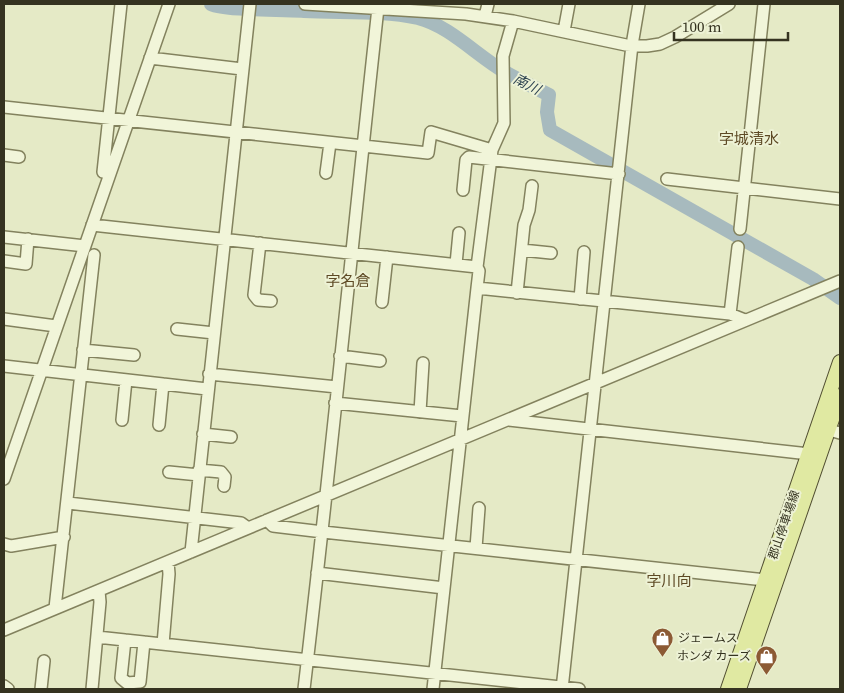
<svg xmlns="http://www.w3.org/2000/svg" width="844" height="693" font-family="'Source Serif 4','Noto Sans JP',serif">
  <style>
    .lines { fill: none; stroke-linecap: round; stroke-linejoin: round }
    .river { stroke: #a7babe; stroke-width: 14 }
    .minor-casing { stroke: #83825e; stroke-width: 14 }
    .major-casing { stroke: #514e31; stroke-width: 16 }
    .minor { stroke: #f1f5d9; stroke-width: 11 }
    .major { stroke: #e0e9a2; stroke-width: 14 }
    .labels { text-anchor: middle; dominant-baseline: central; stroke-width: 4; stroke-linejoin: round; paint-order: stroke }
    .street-label { font-size: 12px; fill: #353320; stroke: #edf2d5 }
    .poi-label { font-size: 12px; fill: #353320; stroke: #edf2d5; text-anchor: start }
    .water-label { font-size: 14px; font-style: italic; fill: #314653; stroke: #edf2d5 }
    .quarter-label { font-size: 15px; fill: #5d4924; stroke: #edf2d5 }
  </style>
  <rect width="100%" height="100%" fill="#e5eac6"/>
  <g class="lines">
    <path class="river" d="M211,4C217,10 290,10 304,11C341,13 382,10 418,18C450,26 477,56 505,72C519,80 534,87 549,95L547,112L550,130L813,279L840,298"/>
    <defs>
      <path id="minor" d="M305,4L466,14L513,21L626,45L647,46L660,44L675,37L729,4
        M485,16L488,4
        M564,31L569,4
        M150,58L242,69
        M4,107L428,153L431,132L492,150
        M4,155L19,157
        M103,172L121,4
        M326,173L330,143
        M667,179L840,199
        M463,190L466,160L469,157L619,174
        M92,225L477,267
        M740,229L764,4
        M4,237L85,246
        M260,243L254,295L258,300L271,301
        M522,250L551,253
        M4,261L26,264L28,239
        M456,264L459,233
        M477,288L730,314L745,320
        M517,293L524,225L529,210L532,186
        M580,299L584,252
        M382,302L387,257
        M730,314L738,247
        M4,319L56,326
        M177,329L214,333
        M83,350L134,355
        M340,356L380,361
        M4,366L207,389
        M209,374L337,387
        M335,403L462,416
        M420,412L423,363
        M122,420L126,380
        M509,420L809,454
        M159,425L163,384
        M829,430L840,433
        M203,434L231,437
        M199,470L221,472L225,477L224,486
        M169,472L199,475
        M4,479L169,4
        M68,503L241,523L248,528
        M267,520L273,526L323,532L765,580
        M4,544L11,546L64,537
        M476,548L479,508
        M191,552L250,4
        M317,573L444,588
        M55,608L94,255
        M4,630L840,281
        M97,637L579,689
        M125,640L121,678L127,683L140,682L144,642
        M163,644L169,574L168,562
        M4,686L8,689
        M41,689L44,661
        M92,689L100,602L99,591
        M304,689C331,462 353,235 378,8
        M433,689L477,288L479,271L477,267L492,150L504,123L503,56L513,21
        M562,689L632,45L639,4"/>
      <path id="major" d="M728,689L840,362
        M739,689L840,396"/>
    </defs>
    <use href="#minor" class="minor-casing"/>
    <use href="#major" class="major-casing"/>
    <use href="#minor" class="minor"/>
    <use href="#major" class="major"/>
  </g>
  <defs>
    <symbol id="shop-pin" viewBox="-11 -11 22 30"><path d="M0 17L-7.5 6A9.5 9.5 0 1 1 7.5 6Z" fill="#8c5a34" stroke="#edf2d5"/><path d="M-5-2.5h2.3a2.7 3.5 0 0 1 5.4 0H5L5.5 6h-11ZM-1.5-2.5h3a1.5 2.3 0 0 0-3 0Z" fill="#fff"/></symbol>
  </defs>
  <g fill-rule="evenodd">
    <use href="#shop-pin" x="650" y="626" width="25" height="34"/>
    <use href="#shop-pin" x="754" y="644" width="25" height="34"/>
  </g>
  <g class="labels">
    <g class="street-label">
      <text transform="translate(784 525) rotate(-71)">郡山停車場線</text>
    </g>
    <g class="poi-label">
      <text x="678" y="638">ジェームス</text>
      <text x="751" y="656" text-anchor="end">ホンダ カーズ</text>
    </g>
    <g class="water-label">
      <text transform="translate(527 84) rotate(27)">南川</text>
    </g>
    <g class="quarter-label">
      <text x="749" y="138">字城清水</text>
      <text x="348" y="280">字名倉</text>
      <text x="669" y="580">字川向</text>
    </g>
  </g>
  <rect width="844" height="693" fill="none" stroke="#353320" stroke-width="10"/>
  <path d="M674 32v8h114v-8" fill="none" stroke="#353320" stroke-width="2.5"/>
  <text x="682" y="32" font-size="15" fill="#353320" stroke="#edf2d5" stroke-width="4" paint-order="stroke">100 m</text>
</svg>
